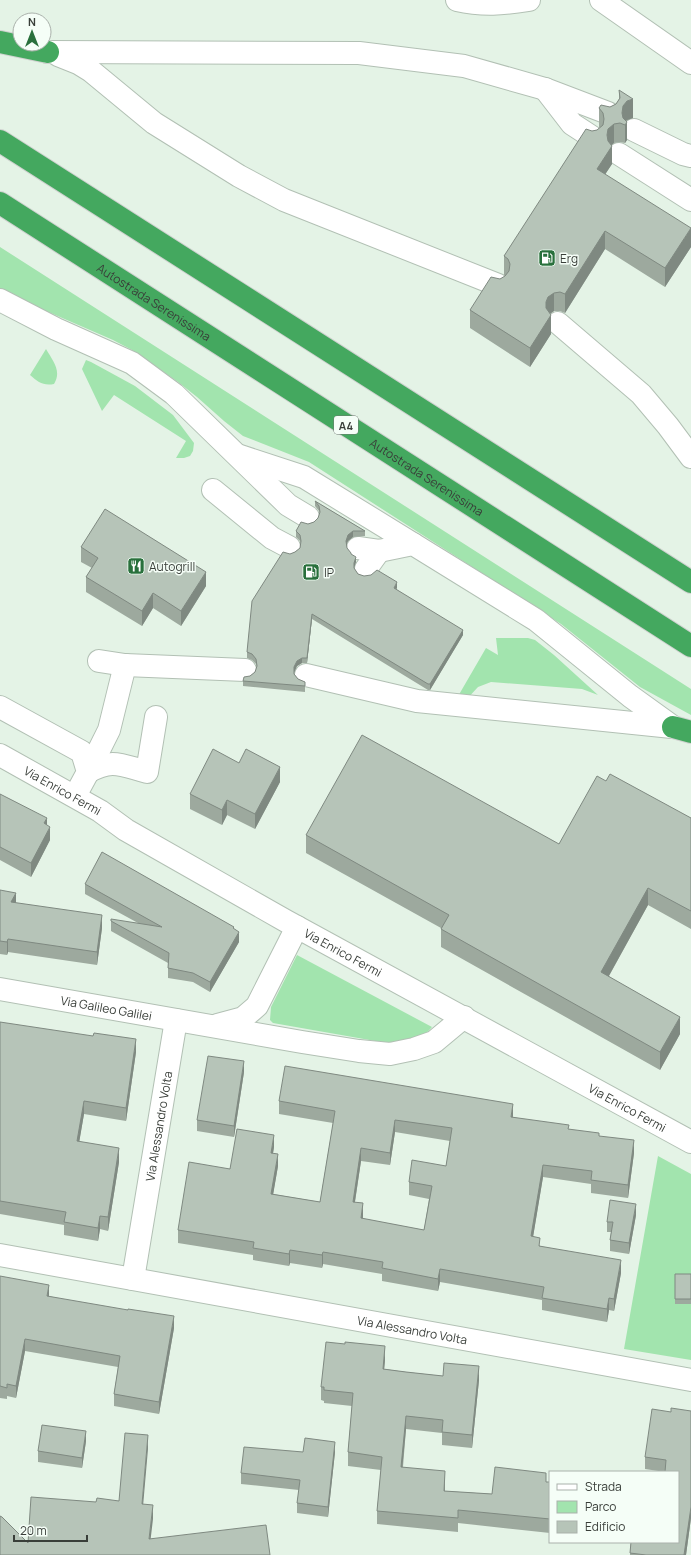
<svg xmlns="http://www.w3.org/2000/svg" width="691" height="1555" font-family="Manrope,sans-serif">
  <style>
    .green { fill: #a2e4ae }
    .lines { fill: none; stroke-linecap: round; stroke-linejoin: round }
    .minor-casing { stroke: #b2c0b4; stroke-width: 24 }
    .highway-casing { stroke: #cfd1cf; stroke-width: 24 }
    .minor { stroke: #fff; stroke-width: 22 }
    .highway { stroke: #44a85f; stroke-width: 22 }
    .wall { fill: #9da99e; fill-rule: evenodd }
    .shaded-wall { fill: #7f8981 }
    .building { fill: #b6c4b8; stroke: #7f8981; fill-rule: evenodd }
    .labels { text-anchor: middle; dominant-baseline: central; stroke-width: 3; stroke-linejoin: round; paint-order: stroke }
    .shield { fill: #f5fef7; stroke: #717872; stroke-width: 1 }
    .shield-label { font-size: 11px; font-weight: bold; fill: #393e39 }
    .poi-label { font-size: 12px; fill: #393e39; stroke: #f5fef7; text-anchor: start }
    .street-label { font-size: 12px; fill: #393e39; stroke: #f5fef7 }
  </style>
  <rect width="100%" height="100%" fill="#e4f3e6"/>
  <path class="green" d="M0,247L691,689V715L640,687L561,624L309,462L243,436L224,421L197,397L178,382L132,350L113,340L0,291Z
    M46,349C53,361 62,371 54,384C43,386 38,382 30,375Z
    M86,360L91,362L135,386L173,415L194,443L193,451L190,456L184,458H176L186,441L114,395L102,411L82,369Z
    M496,638H528L535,640L554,655L598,695L582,689L491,682L478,687L466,700L457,698L486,648L498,655Z
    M297,955L432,1027L421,1039L398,1045L273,1023L270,1020L271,1007Z
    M658,1156L691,1174V1360L624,1349Z"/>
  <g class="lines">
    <defs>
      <g id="minor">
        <path d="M457,0C483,6 503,4 529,0"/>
        <path d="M601,0L691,63"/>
        <path d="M48,52L359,53L464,66L545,89L608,113"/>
        <path d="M58,55L78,63L91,71L154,123L239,176L284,200L498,285"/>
        <path d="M545,89L572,124L592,137"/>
        <path d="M634,130L683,154L691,156"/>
        <path d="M619,154L691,200"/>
        <path d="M0,300L56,329L132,363L174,394L288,505L308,517"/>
        <path d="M558,323L641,394L668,426L691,457"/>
        <path d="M240,456L304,477L413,544"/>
        <path d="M213,490L272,538L289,547"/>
        <path d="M358,548L379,551L413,544L536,620L630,696L673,727"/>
        <path d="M366,569L379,551"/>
        <path d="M99,661L125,665L245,670"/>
        <path d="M306,675L417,701L672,727"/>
        <path d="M0,707L82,752L88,772L75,796"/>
        <path id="s1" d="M0,755L100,811L126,830L286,921L691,1142"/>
        <path d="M88,772C112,758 121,765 147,772L156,717"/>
        <path d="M88,772L109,730L125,665"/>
        <path id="s2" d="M0,989L302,1042L359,1051L390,1054L414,1049L434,1042L464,1017"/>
        <path d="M217,1025L243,1018L257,1006L297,927"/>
        <path id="s3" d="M0,1255L691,1380"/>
        <path id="s4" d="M133,1279L176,1020"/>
      </g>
      <g id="highway">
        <path d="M0,42L48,52"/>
        <path d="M0,141L691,582"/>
        <path id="s5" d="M0,203L691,646"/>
        <path d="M673,727L691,732"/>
      </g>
    </defs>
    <use href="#minor" class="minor-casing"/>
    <use href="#highway" class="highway-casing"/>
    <use href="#minor" class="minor"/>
    <use href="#highway" class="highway"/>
  </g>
  <path class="wall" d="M619,90L633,118L626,121L627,140L625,143L620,142L614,143L611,145L612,164L605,174L691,247L665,287L605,249L565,313L560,311H554L550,314L551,334L530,367L470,328V310L500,279L506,276L504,275V256L592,131L597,130L600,127H599V108L610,107L616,104L619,99Z
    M315,501L365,531V536L353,537L348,541L346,545L347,548L356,562L354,566V568L358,574L397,588L396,589L463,635L430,690H428L312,619L307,663H302L297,666L294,672V674L298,679L305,682V692L243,686V681L250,676L255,672L257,668L256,664L252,660L247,658V652L290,554L295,552L300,548L301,544L300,541L296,537V531L308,524L314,522L318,518L320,514L319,511L315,506Z
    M81,547L206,586L181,626L153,608L142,626L86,592V577L92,568L81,562Z
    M239,763L280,782L255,829L227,815L222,825L190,809V794Z
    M606,781L691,818V929L648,905L609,976L680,1034L660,1070L441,947V928L306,853V835L559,844Z
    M0,794L47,825L50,840L31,877L0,860Z
    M85,884L234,929L239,942L210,992L193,982L168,978V963L111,931V921L138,923L85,894Z
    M0,890L16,903L102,928L97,965L8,952L7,955L0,954Z
    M0,1022L136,1052L126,1121L84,1114L79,1142L119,1162L108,1231L100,1229L98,1241L64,1235V1225L0,1214Z
    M244,1072L234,1137L197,1131V1120Z
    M279,1101L513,1117L599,1136L634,1153L628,1198L591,1193V1184L543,1177L533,1237L540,1246L621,1273L614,1311L609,1310L607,1322L542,1310V1300L440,1282L438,1291L382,1281V1274L323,1264L322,1268L290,1263L289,1266L253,1260V1255L178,1243V1230L230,1169L274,1147L273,1153L278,1166L273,1194L320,1202L333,1123L279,1114ZM395,1132L450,1141L446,1166L409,1182V1195L429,1199L424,1230L363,1219V1216L355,1202L361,1161L390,1165Z
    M636,1215L629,1254L610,1251V1240L611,1232H607V1222Z
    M675,1274H691V1304H675Z
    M0,1276L49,1296L174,1328L159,1414L114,1406V1394L118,1367L25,1351L16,1398L7,1396V1399L0,1398Z
    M345,1344L385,1360L384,1369L406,1372L479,1380L472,1448L442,1445V1433L406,1429L403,1467L445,1484V1491L492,1494L546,1482H550V1533L458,1523V1532L377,1524V1511L381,1470L348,1466V1452L352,1406L324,1403V1401L321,1400V1387Z
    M691,1411V1518L686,1555H630L631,1542H678L665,1472L645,1469V1457Z
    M86,1441L82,1468L38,1462V1451Z
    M303,1452H335L328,1517L297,1513V1503L299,1490L241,1484V1473Z"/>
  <path class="shaded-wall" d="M633,99V118L627,120L623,124L622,113L623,106L627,101Z
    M627,122V140L625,143V125Z
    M614,124V143L608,148L607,135L608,129Z
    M612,146V164L597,187V169Z
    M691,228V247L665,287V268Z
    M605,231V249L565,313V294Z
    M554,293V311L548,315L546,320V302L548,297Z
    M551,315V334L530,367V348Z
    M353,531V537L348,541L346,546V541L348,535Z
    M356,557V562L354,568V563Z
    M206,572V586L181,626V611Z
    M397,582V588L394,593V588Z
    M153,593V608L142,626V611Z
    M312,614V619L307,663V658Z
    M463,630V635L430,690V684Z
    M302,658V663L297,666L294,673V667L297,661Z
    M280,767V782L255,829V814Z
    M227,800V815L222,825V810Z
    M47,818V832L44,823Z
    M50,827V840L31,877V863Z
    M648,888V905L601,990V972Z
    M16,893V905L11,902Z
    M102,915V928L97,965V952Z
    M239,932V942L210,992V982Z
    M8,939V952L7,955V942Z
    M680,1017V1034L660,1070V1052Z
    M136,1039V1052L126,1121V1108Z
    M244,1061V1072L234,1137V1126Z
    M84,1101V1114L77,1155V1141Z
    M513,1104V1116L511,1129V1117Z
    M395,1120V1132L390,1165V1153Z
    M274,1135V1147L271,1165V1153Z
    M634,1140V1153L628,1198V1185Z
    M119,1148V1162L108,1231V1217Z
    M361,1148V1161L353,1214V1202Z
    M278,1154V1166L271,1207V1194Z
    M543,1165V1177L531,1249V1236Z
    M363,1203V1216L361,1231V1218Z
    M636,1204V1215L629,1254V1243Z
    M100,1216V1229L98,1241V1228Z
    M290,1250V1263L289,1266V1254Z
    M323,1252V1264L322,1268V1255Z
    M621,1260V1273L614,1311V1299Z
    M440,1269V1282L438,1291V1279Z
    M49,1285V1296L47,1308V1296Z
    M609,1298V1310L607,1322V1309Z
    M174,1316V1328L159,1414V1402Z
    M25,1339V1351L16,1398V1386Z
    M385,1346V1360L383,1382V1369Z
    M479,1366V1380L472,1448V1435Z
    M406,1416V1429L401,1480V1467Z
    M86,1431V1441L82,1468V1458Z
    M148,1435V1449L142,1518V1504Z
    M335,1442V1452L328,1517V1507Z
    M445,1471V1484L444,1504V1491Z
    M153,1505V1519L149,1553V1539Z
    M691,1507V1518L686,1555H684Z"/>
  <path class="building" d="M619,90L633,99L627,101L623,106L622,113L623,118L627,122L625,125L620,123L614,124L608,129L607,135L608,141L612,146L597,169L691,228L665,268L605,231L565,294L560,292L554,293L548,297L546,302V308L551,315L530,348L470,310L491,277L500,279L505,276L509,271L510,264L508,259L504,256L586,129L592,131L597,130L603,125L604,119L603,113L599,108L601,105L610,107L616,104L620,98Z
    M315,501L365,531H353L348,535L346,541L347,548L351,553V554L356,557L354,563V568L358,574L364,576L371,575L377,570L397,582L394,588L463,630L430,684H428L312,614L307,658H302L297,661L294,667V674L298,679L305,682V686L243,681L244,677L250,676L255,672L257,666L256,659L252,654L247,652L252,601L283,552L290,554L295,552L300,548L301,541L300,535L296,531L301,522L308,524L314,522L318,518L320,512L319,506Z
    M105,509L206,572L181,611L153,593L142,611L86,577L98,558L81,547Z
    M362,735L559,844L597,776L606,781L610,774L691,818V911L648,888L601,972L680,1017L660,1052L441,929L449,915L306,835Z
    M213,749L239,763L246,749L280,767L255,814L227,800L222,810L190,794Z
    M0,794L47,818L44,823L50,827L31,863L0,847Z
    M102,852L234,927L233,928L239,932L210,982L193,973L168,968L169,953L111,921V919L162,927L85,884Z
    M0,890L16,893L11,902L102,915L97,952L8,939L7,942L0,941Z
    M0,1022L93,1036L94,1033L136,1039L126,1108L84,1101L77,1141L119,1148L108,1217L100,1216L98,1228L64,1222L66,1212L0,1201Z
    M208,1056L244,1061L234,1126L197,1120Z
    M285,1066L513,1104L511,1117L569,1125L568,1129L599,1133V1136L634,1140L628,1185L591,1180L592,1171L543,1165L531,1236L540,1238L539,1246L621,1260L614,1299L609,1298L607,1309L542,1298L544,1287L440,1269L438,1279L382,1268L383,1262L323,1252L322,1255L290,1250L289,1254L253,1248L254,1242L178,1230L189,1162L230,1169L237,1129L274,1135L271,1153L278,1154L271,1194L320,1202L335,1111L279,1101ZM395,1120L452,1128L446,1166L412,1160L409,1182L432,1186L424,1230L361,1218L363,1203L353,1202L361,1148L390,1153Z
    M610,1200L636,1204L629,1243L610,1240L613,1222H607Z
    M675,1274H691V1299H675Z
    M0,1276L49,1285L47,1296L128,1310V1309L174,1316L159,1402L114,1394L120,1356L25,1339L16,1386L7,1384V1388L0,1386Z
    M326,1342L345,1344V1342L385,1346L383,1369L406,1372L443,1376L444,1363L479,1366L472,1435L442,1432L443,1420L406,1416L401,1467L445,1471L444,1491L492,1494L495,1467L546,1473V1482H550V1519L458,1510V1518L377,1511L382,1457L348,1452L353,1393L324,1390V1387H321Z
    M671,1408L691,1411V1507L684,1555H646L630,1553L631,1542H678V1472H665L666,1460L645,1457L652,1409L671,1412Z
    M42,1425L86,1431L82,1458L38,1451Z
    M125,1433L148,1435L142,1504L153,1505L149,1539L266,1525L270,1555H0V1516L2,1517L28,1543L31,1497L96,1502L97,1498L119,1501Z
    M305,1438L335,1442L328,1507L297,1503L300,1480L241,1473L244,1447L303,1452Z"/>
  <defs>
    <symbol id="fuel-square" viewBox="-11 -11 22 22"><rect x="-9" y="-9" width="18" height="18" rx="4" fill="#29703c" stroke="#f5fef7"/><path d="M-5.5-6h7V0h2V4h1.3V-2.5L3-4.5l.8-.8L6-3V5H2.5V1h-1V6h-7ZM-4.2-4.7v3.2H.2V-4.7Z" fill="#fff"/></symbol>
    <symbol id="restaurant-square" viewBox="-11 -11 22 22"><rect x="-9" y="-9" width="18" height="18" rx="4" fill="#29703c" stroke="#f5fef7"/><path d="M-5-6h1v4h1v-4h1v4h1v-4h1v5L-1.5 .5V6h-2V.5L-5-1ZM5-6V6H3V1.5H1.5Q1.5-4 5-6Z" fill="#fff"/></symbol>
  </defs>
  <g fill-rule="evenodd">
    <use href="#fuel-square" x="537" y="248" width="20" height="20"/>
    <use href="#restaurant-square" x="126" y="556" width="20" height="20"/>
    <use href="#fuel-square" x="301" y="562" width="20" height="20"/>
  </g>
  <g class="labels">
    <rect class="shield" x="334" y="416" width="24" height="18" rx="3"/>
    <g class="shield-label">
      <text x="346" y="425">A4</text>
    </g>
    <g class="poi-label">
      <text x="560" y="258">Erg</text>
      <text x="149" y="566">Autogrill</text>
      <text x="324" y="572">IP</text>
    </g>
    <g class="street-label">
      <text stroke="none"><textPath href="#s5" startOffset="183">Autostrada Serenissima</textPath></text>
      <text stroke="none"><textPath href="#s5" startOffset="507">Autostrada Serenissima</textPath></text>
      <text stroke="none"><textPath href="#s1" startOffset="72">Via Enrico Fermi</textPath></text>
      <text stroke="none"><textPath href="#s1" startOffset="396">Via Enrico Fermi</textPath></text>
      <text stroke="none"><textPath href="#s2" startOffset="108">Via Galileo Galilei</textPath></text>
      <text stroke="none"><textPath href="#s1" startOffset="720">Via Enrico Fermi</textPath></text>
      <text stroke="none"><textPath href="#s4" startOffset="155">Via Alessandro Volta</textPath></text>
      <text stroke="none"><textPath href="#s3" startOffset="419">Via Alessandro Volta</textPath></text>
    </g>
  </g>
  <rect x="549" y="1471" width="130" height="72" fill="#f5fef7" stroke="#aab1ab"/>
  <rect x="557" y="1484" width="20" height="6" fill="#ffffff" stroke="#aab1ab"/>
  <text x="585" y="1491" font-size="12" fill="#393e39">Strada</text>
  <rect x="557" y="1501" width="20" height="12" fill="#a2e4ae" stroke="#aab1ab"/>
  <text x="585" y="1511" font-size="12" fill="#393e39">Parco</text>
  <rect x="557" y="1521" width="20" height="12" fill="#b6c4b8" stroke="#aab1ab"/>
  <text x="585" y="1531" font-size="12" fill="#393e39">Edificio</text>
  <g transform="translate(32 32)"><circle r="19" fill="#f5fef7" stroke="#aab1ab"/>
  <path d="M0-3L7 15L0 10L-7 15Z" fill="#29703c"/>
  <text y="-6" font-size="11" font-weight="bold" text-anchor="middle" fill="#393e39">N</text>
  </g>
  <path d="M14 1535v6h73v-6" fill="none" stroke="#393e39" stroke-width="2"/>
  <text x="20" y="1535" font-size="12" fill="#393e39" stroke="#f5fef7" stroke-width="3" paint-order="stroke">20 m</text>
</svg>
